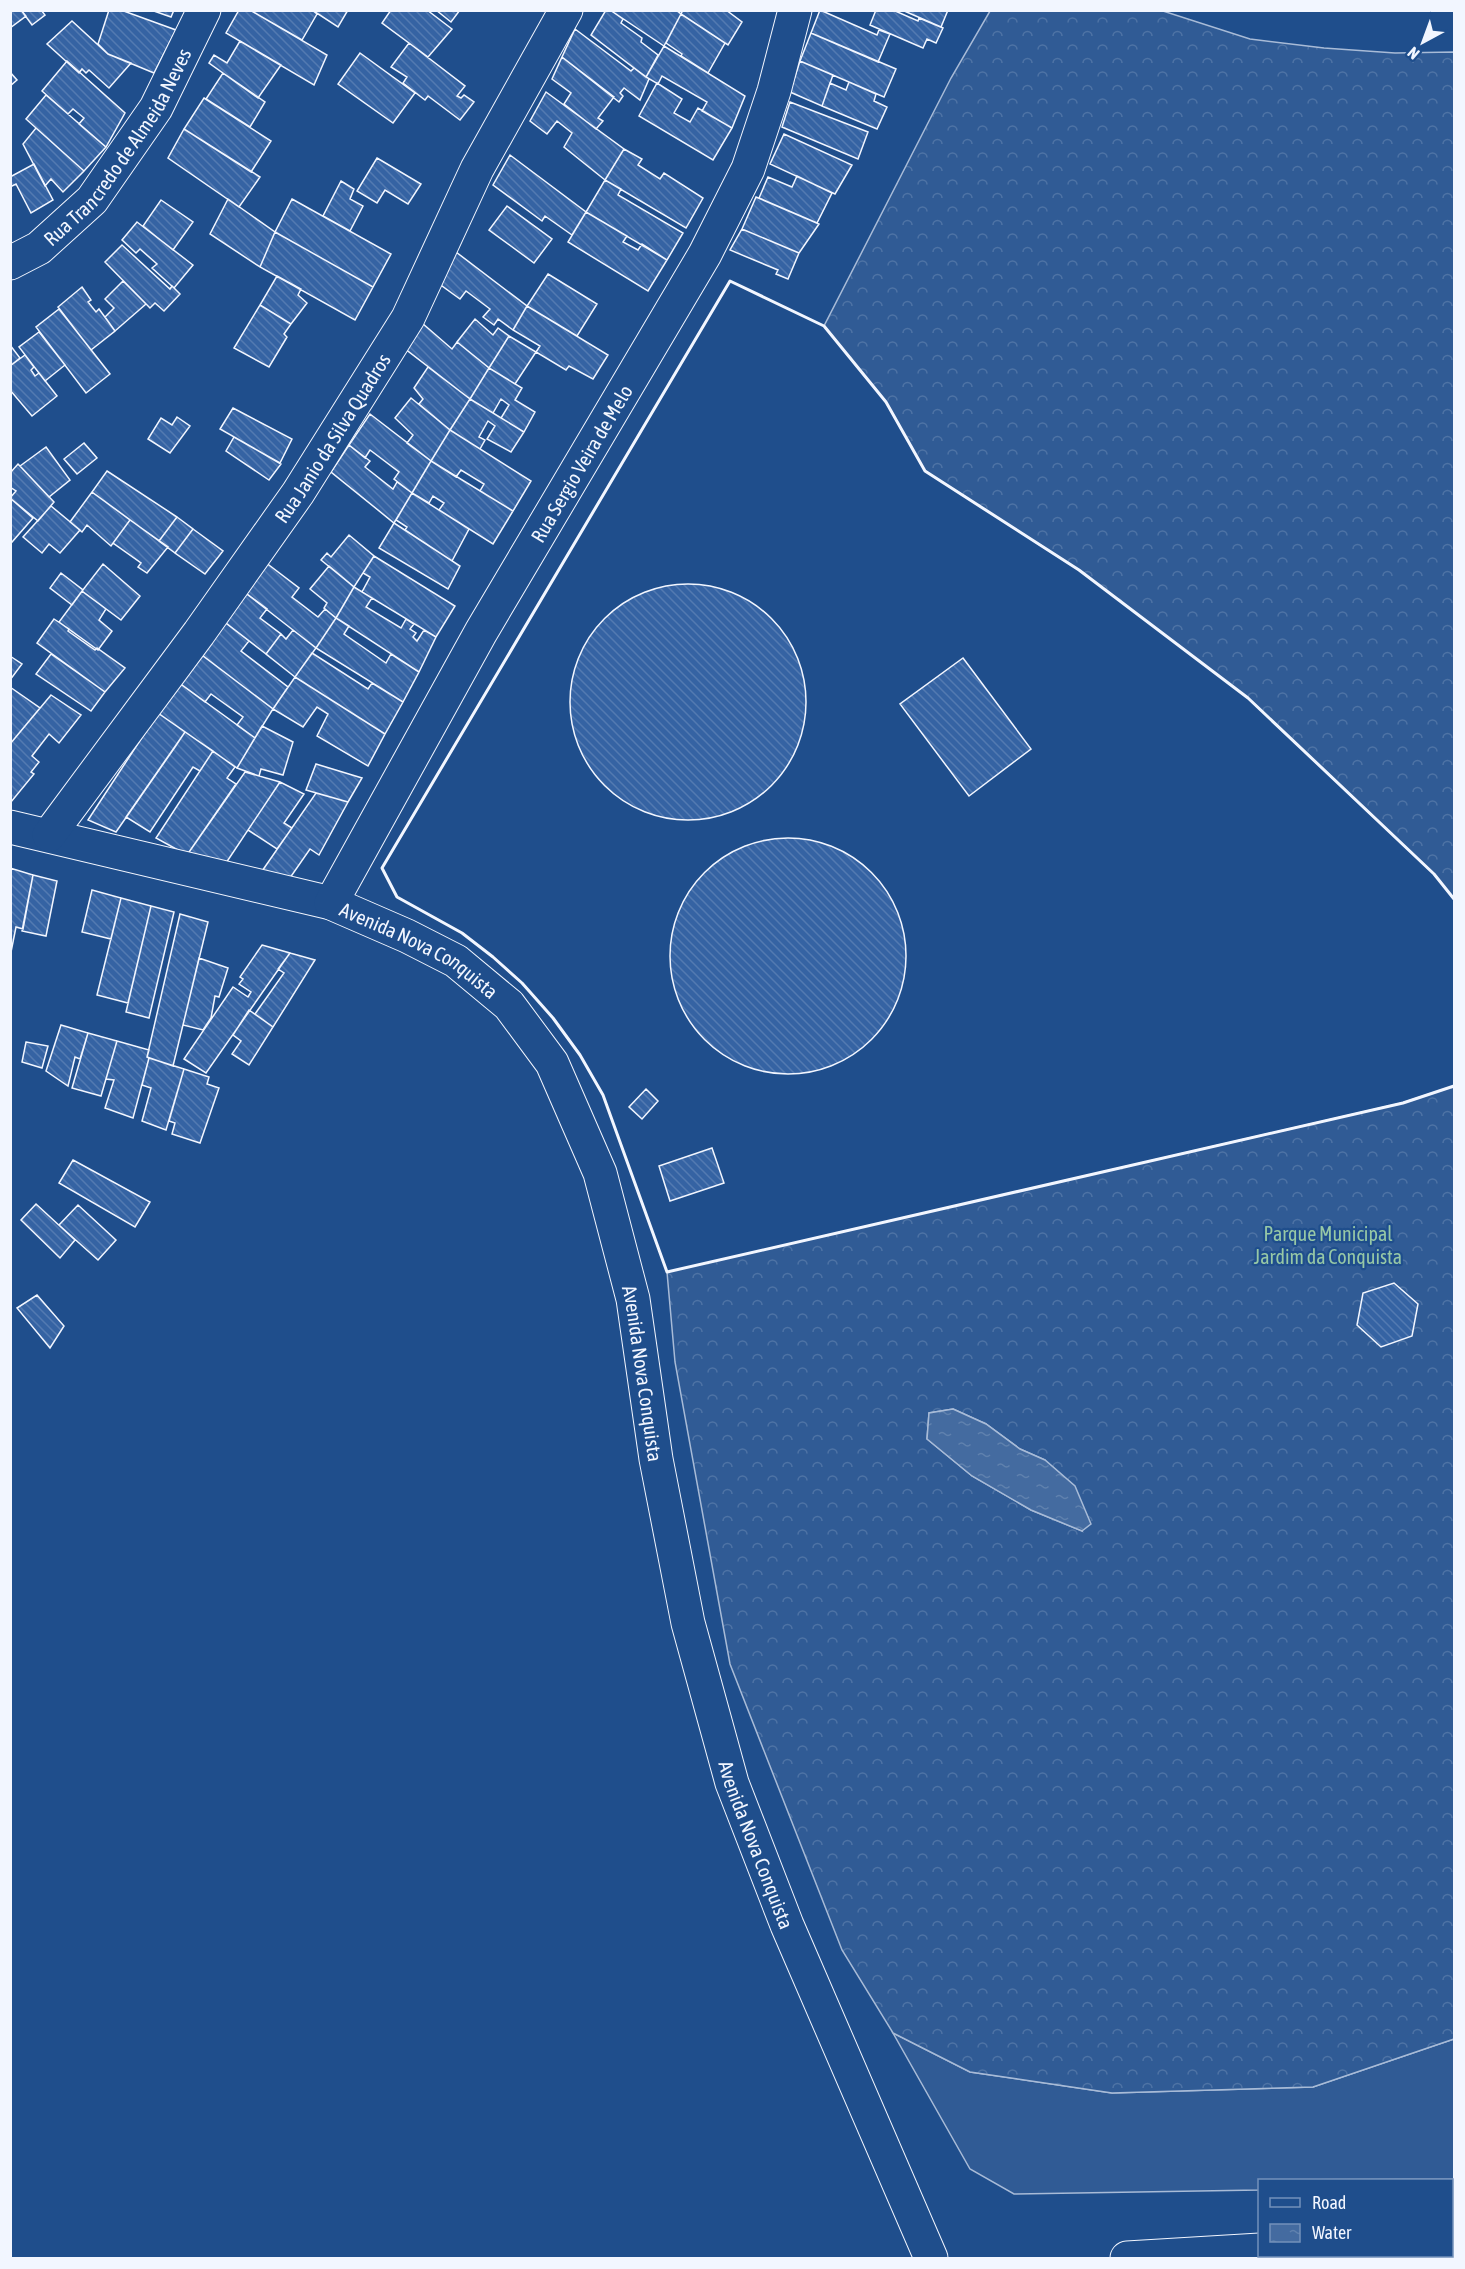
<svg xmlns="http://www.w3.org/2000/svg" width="1465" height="2269" font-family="'Asap Condensed',sans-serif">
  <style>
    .built { fill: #305b95; stroke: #a8bbd7; stroke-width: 1.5 }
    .forest { fill: url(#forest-crowns); stroke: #a8bbd7; stroke-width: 1.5; fill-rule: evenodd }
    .water { fill: url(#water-ripples); stroke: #a8bbd7; stroke-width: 1.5 }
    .building { fill: url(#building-back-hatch); stroke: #f2f6ff; stroke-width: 1.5 }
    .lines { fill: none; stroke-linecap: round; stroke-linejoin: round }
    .minor-casing { stroke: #f2f6ff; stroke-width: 35 }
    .highway-casing { stroke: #f2f6ff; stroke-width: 35 }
    .minor { stroke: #1f4e8c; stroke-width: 33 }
    .highway { stroke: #1f4e8c; stroke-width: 33 }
    .wall { stroke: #f2f6ff; stroke-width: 3 }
    .labels { text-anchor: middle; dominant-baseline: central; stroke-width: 4.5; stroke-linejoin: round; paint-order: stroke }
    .street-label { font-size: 20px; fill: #f2f6ff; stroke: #1f4e8c }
    .park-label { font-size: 20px; fill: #97c8a6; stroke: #1f4e8c }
  </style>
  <defs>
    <pattern id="forest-crowns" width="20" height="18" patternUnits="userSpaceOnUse" patternTransform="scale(1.5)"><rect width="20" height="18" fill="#305b95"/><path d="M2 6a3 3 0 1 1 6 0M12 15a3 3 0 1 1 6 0" fill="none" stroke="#4e73a5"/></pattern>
    <pattern id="water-ripples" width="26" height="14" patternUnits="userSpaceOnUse" patternTransform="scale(1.5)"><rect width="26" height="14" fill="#446ba0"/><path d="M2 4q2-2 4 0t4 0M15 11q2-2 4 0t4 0" fill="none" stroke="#5f81ae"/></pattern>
    <pattern id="building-back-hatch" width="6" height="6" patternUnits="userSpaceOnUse" patternTransform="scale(1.5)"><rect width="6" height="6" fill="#3563a3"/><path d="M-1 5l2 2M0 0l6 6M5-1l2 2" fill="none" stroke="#537ab1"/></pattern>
  </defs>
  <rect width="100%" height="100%" fill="#1f4e8c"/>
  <path class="built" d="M893,2033L970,2072L1112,2093L1313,2087L1454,2039V2179L1260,2180L1259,2190L1014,2194L970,2169Z"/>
  <path class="forest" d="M990,11H1163L1250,39L1324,48L1395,53L1454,52V899L1434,874L1248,698L1079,570L925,471L886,402L824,326L951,78Z
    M1454,1086V2039L1313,2087L1112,2093L970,2072L893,2033L842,1950L730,1664L675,1362L667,1272L1402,1103ZM953,1409L986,1424L1020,1449L1045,1460L1082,1531L1031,1510L972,1476L927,1439L929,1413Z"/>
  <path class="water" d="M953,1409L986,1424L1020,1449L1045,1460L1075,1486L1091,1524L1082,1531L1031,1510L972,1476L927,1439L929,1413Z"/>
  <path class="building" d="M10,10H21L26,16L10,28Z
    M21,10H41L45,15L32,25Z
    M109,10H121L176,30L154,73L108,54L98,44Z
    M151,10H174L171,17Z
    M239,10H250L327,55L314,85L226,33Z
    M250,10H312L317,14L302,40Z
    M312,10H348L338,27Z
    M391,10H427L452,29L428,57L382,23Z
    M436,10H460L451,22Z
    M606,10H610L623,19L621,23L642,38L641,42L658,55L646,77L591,35Z
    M610,10H676L681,14L664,46Z
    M683,10H726L742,22L728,45L681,14Z
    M820,10L877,35L879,30L890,34L878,62L811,33Z
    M876,10H893L918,21L919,18L943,28L936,43L927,39L923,48L870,25Z
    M902,10H948L941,27Z
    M681,14L725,43L708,73L681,56L682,54L666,43Z
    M72,21L108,54L131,63L109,88L89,70L86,73L82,69L79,73L47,44Z
    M575,29L631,71L634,68L649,79L640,100L624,88L620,93L623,96L619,102L562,57Z
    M811,33L896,69L884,97L800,61Z
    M240,41L281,65L258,98L209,63L214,55L227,63Z
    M409,43L465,86L457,96L461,98L464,95L474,102L460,120L428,96L425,100L403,83L407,77L391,67Z
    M664,46L745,96L732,128L702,111L707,102L662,76L658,84L646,77Z
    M360,53L415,93L393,123L338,84Z
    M562,57L614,97L598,118L603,121L596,129L564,104L571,93L552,79Z
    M67,61L125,113L106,147L79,124L84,118L73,109L68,114L42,91Z
    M800,61L833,75L822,106L790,92Z
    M10,72L17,80L10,86Z
    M223,73L265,102L250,127L206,99Z
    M849,82L876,94L874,101L887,107L877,129L822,106L830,83L846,90Z
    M657,83L682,99L674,113L690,122L698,108L732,128L713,160L639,116Z
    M546,92L624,149L605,180L564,147L572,133L557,121L547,134L530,121Z
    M46,95L106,147L84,171L26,119Z
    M204,98L271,141L251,172L184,129Z
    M790,102L868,132L858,159L782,127Z
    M36,128L84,171L63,192L51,179L45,186L23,144Z
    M184,129L260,177L239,207L168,158Z
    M784,134L852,165L835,194L770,164Z
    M624,149L642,159L638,165L660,179L664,173L703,198L686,228L605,180Z
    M510,155L586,212L572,235L545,216L542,221L493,185Z
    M377,158L421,184L408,204L385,190L377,203L357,191Z
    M34,164L53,200L31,213L16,184L10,187V177Z
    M797,176L832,193L817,223L759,198L768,177L792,187Z
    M605,180L621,189L618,195L683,233L667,260L586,212Z
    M341,181L354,189L350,199L363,206L350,231L323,216Z
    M756,197L819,224L799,253L742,229Z
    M228,199L275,232L260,267L210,234Z
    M292,199L391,254L373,287L275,232Z
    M161,200L193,222L173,250L143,226Z
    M507,206L552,239L534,263L489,230Z
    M586,212L627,236L623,242L638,250L642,244L667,260L648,291L568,242Z
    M137,222L193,265L174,288L152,268L157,264L140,249L136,253L122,240Z
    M742,229L799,253L788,279L776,274L778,270L730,250Z
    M275,232L373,287L355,320L260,267Z
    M122,245L170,289L172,286L180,294L164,311L155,303L150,308L105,262Z
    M456,252L527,306L513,330L498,319L494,325L483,317L490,309L466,291L460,299L438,283Z
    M548,274L597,304L577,336L527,306Z
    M277,276L301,289L298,295L307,303L291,324L260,305Z
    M123,281L146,304L115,331L105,317L114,308L105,299Z
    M82,287L91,300L88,302L96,312L99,309L115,331L91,350L58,307Z
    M260,305L291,324L284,334L287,337L269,367L234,348Z
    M527,306L608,355L593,379L569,366L566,370L536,352L540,346L513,330Z
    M59,309L110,374L86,393L36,327Z
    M475,319L493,335L498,328L509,336L489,368L457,342Z
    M422,323L452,349L457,342L489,368L470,399L404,348Z
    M39,332L65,365L45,381L19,347Z
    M509,336L536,352L515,384L489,368Z
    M10,345L20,358L10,366Z
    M25,355L34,367L31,370L35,376L39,373L57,396L32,416L10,390V366Z
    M428,367L470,399L450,430L419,404L423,399L414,388Z
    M489,368L522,388L515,400L535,412L524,432L501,418L509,405L501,399L493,413L470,399Z
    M411,398L450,430L431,461L407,443L413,435L395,418Z
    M470,399L524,432L511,452L487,439L495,426L488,421L479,437L485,440L480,449L450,430Z
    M233,408L292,439L280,463L220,429Z
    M370,414L431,461L412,493L394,479L399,472L370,450L365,458L349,445Z
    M177,417L190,426L170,453L148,439L161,418L172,425Z
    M450,430L531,481L513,511L480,491L484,484L461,470L456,477L431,461Z
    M234,437L281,464L269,480L226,451Z
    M84,443L97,458L77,474L64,459Z
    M349,445L370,461L365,467L393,489L397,482L412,493L394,523L331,472Z
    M46,447L70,480L49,497L20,466Z
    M431,461L513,511L493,544L439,510L444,503L433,496L429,503L412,493Z
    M18,464L54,502L38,521L10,498L16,491L10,487V473Z
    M107,471L177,517L159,541L92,492Z
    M92,492L130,520L111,546L87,525L82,532L70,522Z
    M412,493L469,529L452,561L405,530L407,527L396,520Z
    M10,498L33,518L12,542L10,541Z
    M51,506L80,530L60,553L49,544L42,553L23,537Z
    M177,517L193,529L175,553L159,541Z
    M130,520L168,547L147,573L138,567L141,563L113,543Z
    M394,523L460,566L448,589L379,548Z
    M193,529L223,551L205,574L175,553Z
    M349,535L374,556L354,587L321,560L327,553L331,557Z
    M374,556L455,606L436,637L362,592L370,577L363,573Z
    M265,562L299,588L292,597L318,617L325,609L336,618L316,648L243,591Z
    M103,564L140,596L121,620L82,591Z
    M329,566L354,587L336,618L324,608L327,603L310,589Z
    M61,573L83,590L72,605L50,588Z
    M570 702a118 118 0 1 1 236 0a118 118 0 1 1-236 0Z
    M354,587L372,598L366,607L401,628L406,619L414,624L410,629L416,633L413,637L417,641L424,630L436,637L419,672L336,618Z
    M82,591L106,609L99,620L112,631L98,650L59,622Z
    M243,591L267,609L260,618L281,634L266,654L222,620Z
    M336,618L349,626L344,634L386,663L391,654L419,672L403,702L316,648Z
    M54,619L69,629L68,631L95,650L97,648L125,668L105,692L37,643Z
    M222,620L249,641L241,651L288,687L273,709L198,652Z
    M293,630L316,648L295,677L266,654L281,634L286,639Z
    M198,652L273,709L255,738L237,725L243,717L211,694L205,702L178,682Z
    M312,653L368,689L372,683L403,702L385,734L295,677Z
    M51,654L105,692L91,711L36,674Z
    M10,656L22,664L10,680Z
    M963,658L1031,749L969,796L900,704Z
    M295,677L385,734L368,766L317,736L328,714L317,707L303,727L273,709Z
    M178,682L255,738L237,768L158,713Z
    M10,687L40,708L10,744Z
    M51,695L81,715L59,743L49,734L32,756L39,762L31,772L34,774L11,802L10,744Z
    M158,713L185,732L175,747L116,832L88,820Z
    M262,726L293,742L283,775L261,769L259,776L237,768Z
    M185,732L213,751L200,771L193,767L150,832L126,817Z
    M213,751L235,767L227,778L236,784L187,855L156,838Z
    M316,764L362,778L348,802L306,790Z
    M245,772L280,782L224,866L187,855Z
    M280,782L304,794L284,823L292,828L277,849L248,830Z
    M316,793L348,802L319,855L310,849L285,885L260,874Z
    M670 956a118 118 0 1 1 236 0a118 118 0 1 1-236 0Z
    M10,868L33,875L23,929L16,927L10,957Z
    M33,875L57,881L46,936L22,931Z
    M92,890L121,898L111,939L82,932Z
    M121,898L151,906L128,1003L97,995Z
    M151,906L174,912L149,1018L126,1012Z
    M180,914L208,922L173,1066L147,1057Z
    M262,945L290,953L206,1073L184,1059L233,987L248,997L251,992L239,984L243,979L240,977Z
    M290,953L315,960L273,1027L255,1014L284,973L278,969Z
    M199,958L228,968L219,997L215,996L211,1018L203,1030L183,1025Z
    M249,1010L273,1027L249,1065L232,1054L241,1041L233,1035Z
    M61,1025L88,1033L80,1059L75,1057L68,1086L46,1071Z
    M88,1033L117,1041L101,1096L72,1088Z
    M117,1041L149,1050L147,1057L149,1058L133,1118L105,1108L114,1080L106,1079Z
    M26,1042L48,1046L42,1068L22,1062Z
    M149,1058L184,1069L166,1130L142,1121L151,1088L142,1085Z
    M184,1069L209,1077L207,1084L219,1088L200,1143L172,1134L175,1123L169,1121Z
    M646,1089L658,1101L642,1119L629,1107Z
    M712,1148L724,1183L670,1201L659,1166Z
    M73,1160L150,1202L135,1227L59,1183Z
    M36,1204L75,1240L60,1258L21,1220Z
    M78,1205L116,1240L98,1260L59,1225Z
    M1394,1283L1418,1304L1412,1336L1381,1347L1357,1325L1363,1293Z
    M37,1295L64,1326L50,1348L17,1308Z"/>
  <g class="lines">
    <defs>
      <g id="minor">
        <path id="s1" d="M10,263L39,248L92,200L156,108L204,10"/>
        <path id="s2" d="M10,827L331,903L407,936L456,961L509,1005L552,1063L600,1173L633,1299L656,1459L688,1623L732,1783L787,1925L931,2258"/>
        <path id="s3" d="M49,835L199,633L298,493L408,318L477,169L566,10"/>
        <path id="s4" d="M331,903L481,632L705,254L748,169L774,91L795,10"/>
      </g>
      <path id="highway" d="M1452,2237H1454
        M1127,2258L1260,2250"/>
    </defs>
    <use href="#minor" class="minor-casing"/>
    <use href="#highway" class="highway-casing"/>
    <use href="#minor" class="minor"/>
    <use href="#highway" class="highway"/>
    <path class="wall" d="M1454,899L1434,874L1248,698L1079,570L925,471L886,402L824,326L730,281L382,868L397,897L462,933L493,957L522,983L553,1018L580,1055L603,1095L667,1272L1403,1103L1454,1086"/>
  </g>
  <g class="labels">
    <g class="street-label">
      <text stroke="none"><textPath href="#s1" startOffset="162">Rua Trancredo de Almeida Neves</textPath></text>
      <text stroke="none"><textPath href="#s3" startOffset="488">Rua Janio da Silva Quadros</textPath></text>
      <text stroke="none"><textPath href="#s4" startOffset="506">Rua Sergio Veira de Melo</textPath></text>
      <text stroke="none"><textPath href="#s2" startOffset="430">Avenida Nova Conquista</textPath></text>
      <text stroke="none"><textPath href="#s2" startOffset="934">Avenida Nova Conquista</textPath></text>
      <text stroke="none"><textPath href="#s2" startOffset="1420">Avenida Nova Conquista</textPath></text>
    </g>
    <g class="park-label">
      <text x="1328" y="1233">Parque Municipal<tspan x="1328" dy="23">Jardim da Conquista</tspan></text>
    </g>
  </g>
  <rect width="1465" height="2269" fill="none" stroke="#f2f6ff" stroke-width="24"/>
  <rect x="1258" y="2179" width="195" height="78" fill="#1f4e8c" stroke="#7391ba" stroke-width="1.5"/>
  <rect x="1270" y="2198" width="30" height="9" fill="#1f4e8c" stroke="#7391ba" stroke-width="1.5"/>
  <text x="1312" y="2209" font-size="18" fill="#f2f6ff">Road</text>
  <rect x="1270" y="2224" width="30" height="18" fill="url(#water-ripples)" stroke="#7391ba" stroke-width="1.5"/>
  <text x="1312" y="2239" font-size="18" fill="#f2f6ff">Water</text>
  <g transform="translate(1423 42) rotate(221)" stroke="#1f4e8c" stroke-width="4.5" paint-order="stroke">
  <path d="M0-4.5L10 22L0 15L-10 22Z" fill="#f2f6ff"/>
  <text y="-9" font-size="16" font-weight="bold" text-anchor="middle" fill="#f2f6ff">N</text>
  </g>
</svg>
